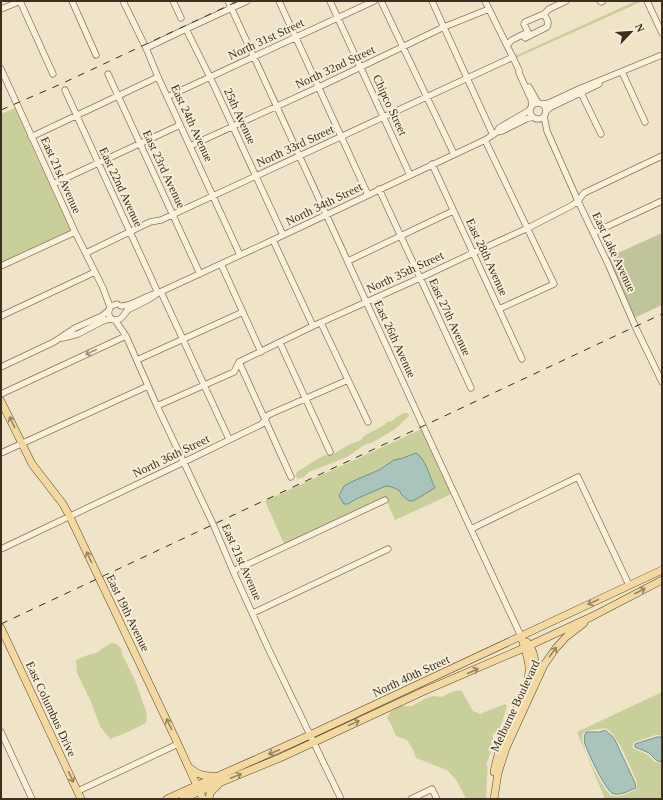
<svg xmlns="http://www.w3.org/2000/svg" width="663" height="800" font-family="'Times New Roman',serif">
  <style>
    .green { fill: #c9cf9b; fill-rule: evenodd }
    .cemetery { fill: #bfc49a }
    .water { fill: #a9c4bc; stroke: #6f938a }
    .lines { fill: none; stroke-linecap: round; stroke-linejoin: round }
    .minor-casing { stroke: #8d765c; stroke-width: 7 }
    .major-casing { stroke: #5b4430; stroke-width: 8 }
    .minor { stroke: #faf1dc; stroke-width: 5.5 }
    .major { stroke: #f3d9a0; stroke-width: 7 }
    .rail { stroke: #3d2e20; stroke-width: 1; stroke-dasharray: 7 7; stroke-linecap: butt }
    .oneway { stroke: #9c907e }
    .oneway2 { stroke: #988460 }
    .labels { text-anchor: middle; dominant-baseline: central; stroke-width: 4; stroke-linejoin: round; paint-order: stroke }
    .street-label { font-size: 12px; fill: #3d2e20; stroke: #f7eed8 }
  </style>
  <rect width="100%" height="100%" fill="#f0e4c8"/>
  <path class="green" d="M636,1H643L518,57L517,60L515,56Z
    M15,108L30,142L71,231L1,264V114Z
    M404,413H408L409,416L395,429L380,438L371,443L366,444L347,457L309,472L303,478L298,479L295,476L297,472L311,463L323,456L335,453L348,445L361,440L364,436L384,425L387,422L392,421L398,416Z
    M426,427L456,492L395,520L386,499L285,546L265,501Z
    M111,643L117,644L121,649L122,654L135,680L147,714L146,723L128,732L110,739L100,726L91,702L77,673L76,660L88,655L96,653Z
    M461,690L473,711L480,714L505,704L507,706C504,715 501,732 492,735L494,740H491L492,748L487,763L485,764L487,765C488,770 487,774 487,779C486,786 487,792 486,799H466L457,781L447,770L416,758L413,750L407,740L396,736L391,724L387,718L390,713L398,706H412L426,698L434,696L441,697L452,692Z
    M662,692V735H656L635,742C633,743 632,747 633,748L648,755L655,762L660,763L662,762V799H605L577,732ZM605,728C617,732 631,769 637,782V789C631,792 618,799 611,795C603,790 585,753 583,743C582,740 582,734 584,732C586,730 601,729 605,728Z"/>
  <path class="cemetery" d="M662,233V305L634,318L607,258Z"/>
  <path class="water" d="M416,453C426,459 430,478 435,488L413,501H409L402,495L399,490L392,487L386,486L356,499L348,504H344L339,496L344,486L351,482L379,470L394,460L403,458Z
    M605,730L612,736L615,740L635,783L636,788C630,790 619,797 612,793C605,789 588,753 585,744C584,740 584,736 586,732H600Z
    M657,737H662V759L660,762L656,760L649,753L635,747V744Z"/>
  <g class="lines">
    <defs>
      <path id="minor" d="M20,1L53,74
        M72,1L96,55
        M123,1L146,48L158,77L240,255
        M173,1L181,18
        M228,1C326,212 421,425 521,636
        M279,1L368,195
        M330,1L410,175
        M381,1L454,154
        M432,1L493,135
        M485,1L519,70V73L531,99L532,106
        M600,1L601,2L603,1
        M647,1L662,33
        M1,9L21,1
        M186,29L210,77L283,235
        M525,38L547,27C550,22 546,18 544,14
        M509,43L512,40L528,32L524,24L525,22L544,14L549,9L566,1
        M146,48L186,29L247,1
        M1,69L75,232L103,288L110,307
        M622,72L645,122
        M108,74L200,274
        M529,87L538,103
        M65,90L158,293
        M580,91L601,134
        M167,97L374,1
        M530 111a8 8 0 1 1 16 0a8 8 0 1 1-16 0Z
        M543,104L549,103L579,89L662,55
        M546,111L551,107L599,84
        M544,116L547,131L578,201L609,266L635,326L662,382
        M497,132L502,131L526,119L533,117
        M31,137L158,77
        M485,140L554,284L499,309
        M190,146L319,87L444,27L489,9
        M432,164L522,359
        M53,184L180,125
        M379,189L471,388
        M593,233L662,201
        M273,240L313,326
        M86,253L150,222L161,220L513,57
        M348,261L453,211
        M221,264L261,352
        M1,266L75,232
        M161,292L229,439
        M117,304L111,306C109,309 108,312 109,315C110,318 113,320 116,320C123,320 124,313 128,310C138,304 149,301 158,293
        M121,306C134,306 145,295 158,293L273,240L485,140L497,132L499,128L530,110
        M1,316L95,272
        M115,320L126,336L157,406L213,524L233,571L268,648L341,799
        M321,323L368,422
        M63,338L78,334L105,320L112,319
        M280,343L330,452
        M137,360L243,312
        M239,362L291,477
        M1,367L54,342L75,328L102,316L108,311
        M1,394L126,336
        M157,406L234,372L239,362L313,326L420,278L473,253L528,228L571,206L578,201L584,193L662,156
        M1,453L148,386
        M471,529L578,477L629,585
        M1,549L184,462L262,424L268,415L348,380
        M233,571L385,500
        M253,613L388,549
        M1,732L32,799
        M78,791L178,744
        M411,799L432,789L437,799"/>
      <path id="major" d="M1,401L32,464L63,504L70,517L178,744L203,799
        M1,628L81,799
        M527,642C536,652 536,667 535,680
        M190,768C198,775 204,776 214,776
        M494,772C497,756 502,740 509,725C517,707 529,689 529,669C529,658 524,646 521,636
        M167,799C215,777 262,757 310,735L662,570
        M183,799L200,791L282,757L424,691L524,648L593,616L662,580
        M209,799L210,793L218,785
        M494,799L498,773L506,748L544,665L556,648L566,637L584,623"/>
    </defs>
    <use href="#minor" class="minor-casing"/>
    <use href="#major" class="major-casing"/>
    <use href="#minor" class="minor"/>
    <use href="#major" class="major"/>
    <path class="rail" d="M1,110L61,84L238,1
      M1,624L662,314"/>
  </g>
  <defs><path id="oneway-shaft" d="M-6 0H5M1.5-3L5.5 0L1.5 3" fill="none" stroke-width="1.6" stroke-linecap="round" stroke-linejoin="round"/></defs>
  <use class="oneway" href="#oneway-shaft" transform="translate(91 352) rotate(155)"/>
  <g class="oneway2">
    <use href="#oneway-shaft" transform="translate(12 422) rotate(-115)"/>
    <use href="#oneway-shaft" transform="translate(89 557) rotate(-115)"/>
    <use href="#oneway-shaft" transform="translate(640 591) rotate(-27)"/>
    <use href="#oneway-shaft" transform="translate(593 602) rotate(155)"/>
    <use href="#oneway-shaft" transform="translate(553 652) rotate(-53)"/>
    <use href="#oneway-shaft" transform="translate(473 671) rotate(-24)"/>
    <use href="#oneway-shaft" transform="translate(354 723) rotate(-25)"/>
    <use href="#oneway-shaft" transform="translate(169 724) rotate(-115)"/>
    <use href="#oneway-shaft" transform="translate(274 752) rotate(157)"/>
    <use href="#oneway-shaft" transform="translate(236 776) rotate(-22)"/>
    <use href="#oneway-shaft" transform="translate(71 777) rotate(65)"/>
  </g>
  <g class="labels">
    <g class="street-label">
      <text transform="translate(266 39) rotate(-25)">North 31st Street</text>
      <text transform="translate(335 67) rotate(-25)">North 32nd Street</text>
      <text transform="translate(390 105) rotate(65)">Chipco Street</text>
      <text transform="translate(240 116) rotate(65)">25th Avenue</text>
      <text transform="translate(192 123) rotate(65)">East 24th Avenue</text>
      <text transform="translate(295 146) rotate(-25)">North 33rd Street</text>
      <text transform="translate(164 169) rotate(65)">East 23rd Avenue</text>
      <text transform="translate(61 175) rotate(66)">East 21st Avenue</text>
      <text transform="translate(121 187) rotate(65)">East 22nd Avenue</text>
      <text transform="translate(324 204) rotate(-26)">North 34th Street</text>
      <text transform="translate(614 252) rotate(65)">East Lake Avenue</text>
      <text transform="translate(487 257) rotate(65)">East 28th Avenue</text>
      <text transform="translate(405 272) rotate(-25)">North 35th Street</text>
      <text transform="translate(450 317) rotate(65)">East 27th Avenue</text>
      <text transform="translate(395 339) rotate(65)">East 26th Avenue</text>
      <text transform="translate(171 456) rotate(-26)">North 36th Street</text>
      <text transform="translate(242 562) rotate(66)">East 21st Avenue</text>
      <text transform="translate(128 613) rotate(64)">East 19th Avenue</text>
      <text transform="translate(411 676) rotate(-25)">North 40th Street</text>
      <text transform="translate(515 706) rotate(-65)">Melburne Boulevard</text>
      <text transform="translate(51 709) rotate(65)">East Columbus Drive</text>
    </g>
  </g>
  <rect width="663" height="800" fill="none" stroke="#3d2e20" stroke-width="4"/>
  <g transform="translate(631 32) rotate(65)" stroke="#f7eed8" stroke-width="3" paint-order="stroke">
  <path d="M0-3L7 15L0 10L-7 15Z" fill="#3d2e20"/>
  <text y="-6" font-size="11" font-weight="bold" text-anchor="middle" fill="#3d2e20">N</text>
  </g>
</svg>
